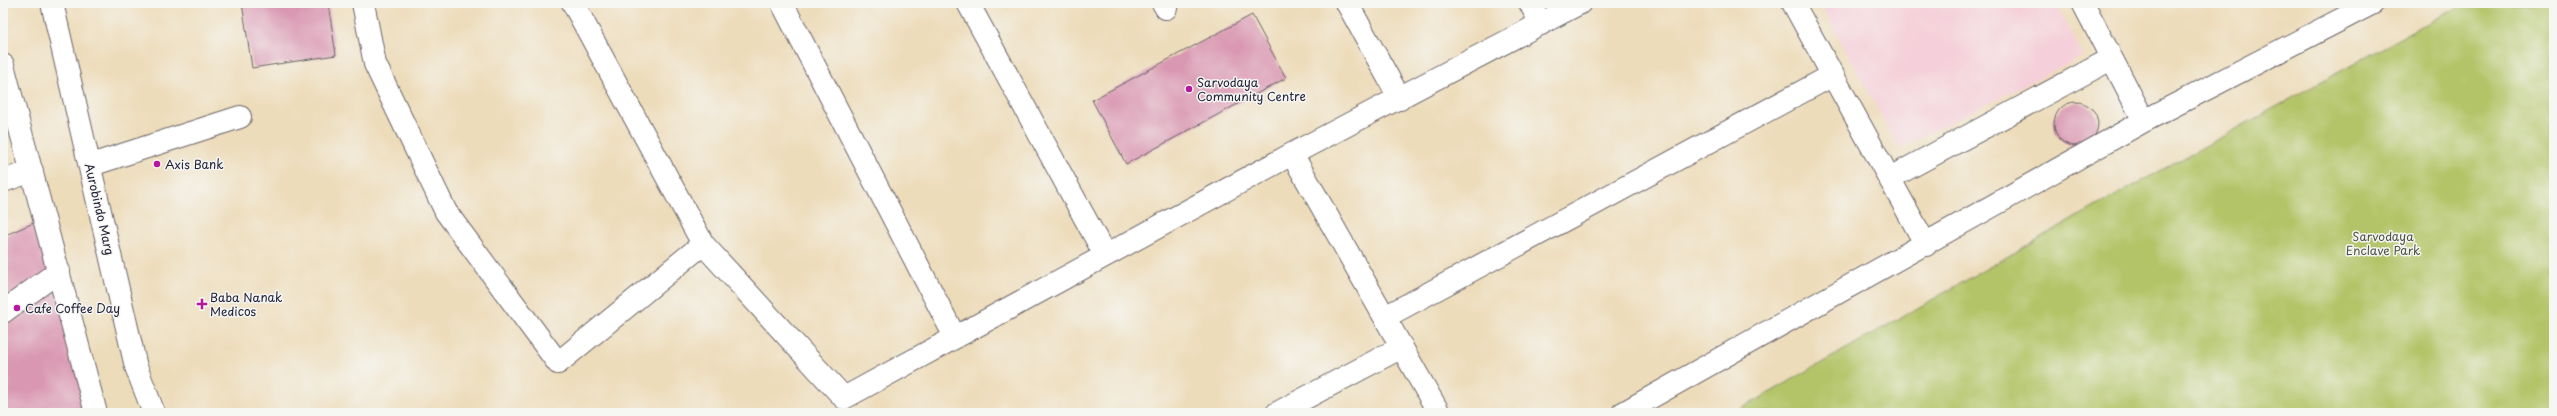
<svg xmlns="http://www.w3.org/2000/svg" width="2557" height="416" font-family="'Playpen Sans',sans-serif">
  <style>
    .built { fill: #f5cfd9 }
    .green { fill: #b3c468; stroke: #6a7352 }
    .building { fill: #d997b1 }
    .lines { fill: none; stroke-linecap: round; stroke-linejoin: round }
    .minor-casing { stroke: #696367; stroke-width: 24 }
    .highway-casing { stroke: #696367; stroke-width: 24 }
    .minor { stroke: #fff; stroke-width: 22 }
    .highway { stroke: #fff; stroke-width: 22 }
    .poi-dot { fill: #b5179e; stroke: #f6f6f2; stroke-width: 1.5 }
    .labels { text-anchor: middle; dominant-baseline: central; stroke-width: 3; stroke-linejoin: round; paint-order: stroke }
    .poi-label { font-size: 12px; fill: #22223b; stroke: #f6f6f2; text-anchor: start }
    .street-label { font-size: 12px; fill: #22223b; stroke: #f6f6f2 }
    .park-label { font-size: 12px; fill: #4e5348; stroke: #f6f6f2 }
  </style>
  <rect width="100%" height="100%" fill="#f6f6f2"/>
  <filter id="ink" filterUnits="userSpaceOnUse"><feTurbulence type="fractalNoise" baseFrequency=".025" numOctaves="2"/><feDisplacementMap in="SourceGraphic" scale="8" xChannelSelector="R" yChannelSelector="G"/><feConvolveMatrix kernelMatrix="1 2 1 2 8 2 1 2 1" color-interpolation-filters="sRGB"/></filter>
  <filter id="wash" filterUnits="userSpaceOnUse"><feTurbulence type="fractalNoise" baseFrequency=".012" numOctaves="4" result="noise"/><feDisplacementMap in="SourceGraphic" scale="16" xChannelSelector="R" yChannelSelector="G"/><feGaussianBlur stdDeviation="0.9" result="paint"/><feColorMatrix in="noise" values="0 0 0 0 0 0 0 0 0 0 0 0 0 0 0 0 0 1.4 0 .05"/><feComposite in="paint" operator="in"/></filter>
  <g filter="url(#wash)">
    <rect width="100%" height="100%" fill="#eddcba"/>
    <path class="built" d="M1820,3H2056L2083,56L1899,148Z"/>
    <path class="green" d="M2464,3H2554V413H1734L2075,218Z"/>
    <g id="blocks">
      <path class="building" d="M242,3H328L336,55L252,68Z
        M1252,15L1286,78L1126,164L1092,100Z
        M2054 124a22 22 0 1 1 44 0a22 22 0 1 1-44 0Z
        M41,220L88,413H3V236Z"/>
    </g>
  </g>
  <g filter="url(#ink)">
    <use href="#blocks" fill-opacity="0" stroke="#696367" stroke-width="1"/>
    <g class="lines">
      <defs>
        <path id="minor" d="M363,3L375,64L446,212L558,363L703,244
          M573,3L703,244L844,398L1292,154L1580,3
          M782,3L955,337
          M968,3L1105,255
          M1163,3L1166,8
          M1347,3L1400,99
          M1530,3L1541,24
          M1793,3L1926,245
          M2083,3L2144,121
          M1292,154L1439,413
          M91,165L240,117
          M1890,178L2111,59
          M3,181L32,171
          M3,312L59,271
          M1385,317L1833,75
          M1277,413L1402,347
          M1623,413L2144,121L2373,3"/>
        <path id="highway" d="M52,3L136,367L154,413
          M3,65L96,413"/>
      </defs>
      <use href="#minor" class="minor-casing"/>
      <use href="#highway" class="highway-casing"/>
      <use href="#minor" class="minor"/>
      <use href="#highway" class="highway"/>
    </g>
  </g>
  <g class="poi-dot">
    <circle cx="1189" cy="89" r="4"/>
    <circle cx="157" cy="164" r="4"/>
    <path d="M200 298h4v4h4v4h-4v4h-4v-4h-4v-4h4z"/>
    <circle cx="17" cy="308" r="4"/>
  </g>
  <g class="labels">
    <g class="poi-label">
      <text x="1197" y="82">Sarvodaya<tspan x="1197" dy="14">Community Centre</tspan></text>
      <text x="165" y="164">Axis Bank</text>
      <text x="210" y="297">Baba Nanak<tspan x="210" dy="14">Medicos</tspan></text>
      <text x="25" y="308">Cafe Coffee Day</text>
    </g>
    <g class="street-label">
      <text transform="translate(100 209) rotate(77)">Aurobindo Marg</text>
    </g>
    <g class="park-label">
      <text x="2383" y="236">Sarvodaya<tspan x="2383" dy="14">Enclave Park</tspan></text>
    </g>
  </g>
  <rect width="2557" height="416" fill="none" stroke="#f6f6f2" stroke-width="16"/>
</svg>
